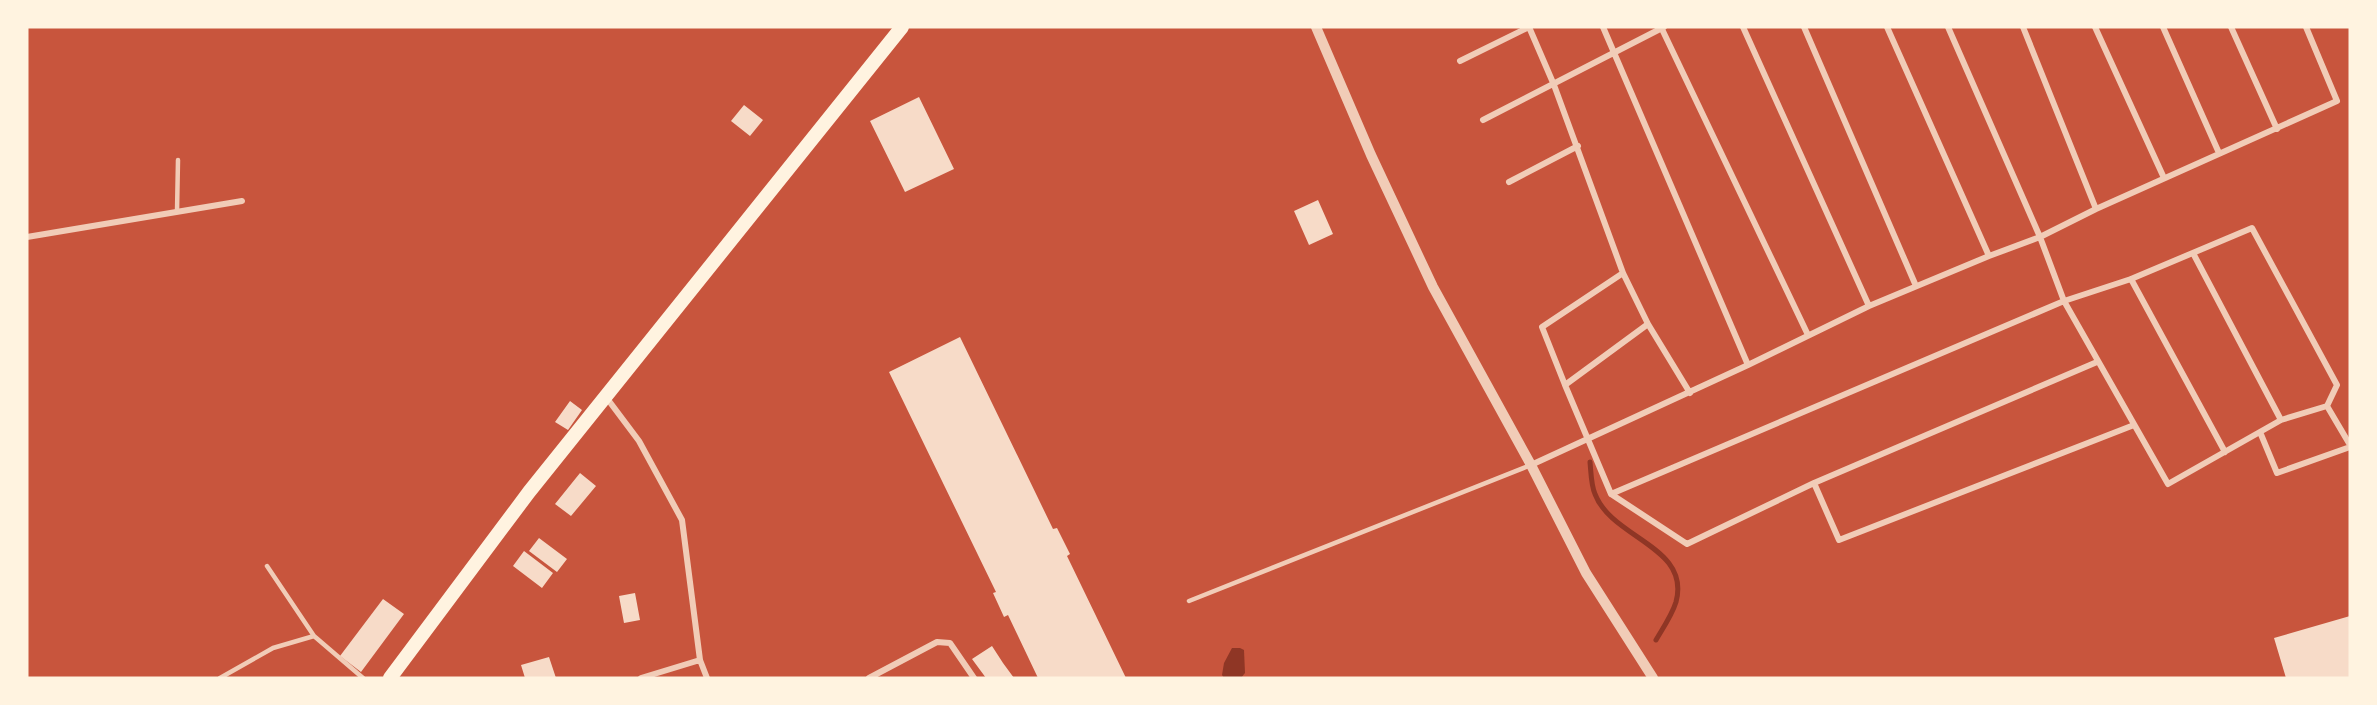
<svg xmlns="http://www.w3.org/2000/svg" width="2377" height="705" font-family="'Titillium Web',sans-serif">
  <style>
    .water { fill: #8f3625 }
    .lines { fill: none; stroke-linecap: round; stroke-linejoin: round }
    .stream { stroke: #8f3625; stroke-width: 5 }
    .building { fill: #f7dbc8 }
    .service { stroke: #f1ccb7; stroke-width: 4.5 }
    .minor { stroke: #f1ccb7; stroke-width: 6 }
    .tertiary { stroke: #f1ccb7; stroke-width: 10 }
    .primary { stroke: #fff3e0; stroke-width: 14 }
  </style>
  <rect width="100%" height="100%" fill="#c8553d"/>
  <path class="water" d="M1232,648H1240L1244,650L1245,673L1241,678H1224L1222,675L1224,663Z"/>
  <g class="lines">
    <path class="stream" d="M1590,462C1591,472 1591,485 1595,494C1612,539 1691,546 1676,602C1672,615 1663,628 1656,640"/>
  </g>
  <path class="building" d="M919,97L954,169L905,192L870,121Z
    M744,105L763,120L750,136L731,121Z
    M1318,200L1333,234L1309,245L1294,211Z
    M960,337L1053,529L1057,528L1070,554L1067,556L1126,678H1038L1008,615L1004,617L993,593L996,592L889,372Z
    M570,401L582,410L568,430L555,422Z
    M580,473L596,486L571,516L555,504Z
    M539,538L567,559L557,572L529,551Z
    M524,551L553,573L542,588L513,566Z
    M635,593L640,620L624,623L619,596Z
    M383,599L404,614L361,672L340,656Z
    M2350,616V678H2286L2274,638Z
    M992,646L1003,663L1014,678H986L972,659Z
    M549,657L556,678H525L521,665Z"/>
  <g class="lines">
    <path class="service" d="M177,212L178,160
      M267,566L314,636L363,678
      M1189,601L1531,465
      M220,678L273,648L314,636"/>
    <path class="minor" d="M1529,27L1554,85L1623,273L1648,324L1690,393
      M1603,27L1748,365
      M1661,27L1808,335
      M1743,27L1869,306
      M1804,27L1916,286
      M1887,27L1989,256
      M2023,27L2096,209
      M2095,27L2164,178
      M2163,27L2219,153
      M2231,27L2277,129
      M1460,61L1529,27
      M1483,120L1664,27
      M1509,182L1578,146
      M27,237L242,201
      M2193,253L2281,420
      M1623,273L1542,327L1565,385L1648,324
      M2131,279L2225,452
      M1565,385L1611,494L1687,544L1814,483L2097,362
      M606,397L639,441L682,520L700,660L707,678
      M2327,406L2350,445
      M2260,432L2277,473L2350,447
      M1531,465L1748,365L1869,306L1989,256L2040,237L2096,209L2337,101L2306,27
      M1814,483L1839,540L2134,425
      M1611,494L2064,301L2131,279L2252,228L2337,385L2327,406L2281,420L2168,484L2064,301L2040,237L1948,27
      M641,678L700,660
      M869,678L937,642L950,643L974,678"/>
    <path class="tertiary" d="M1316,27L1371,155L1433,287L1531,465L1586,573L1653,678"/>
    <path class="primary" d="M390,678L529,492L902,27"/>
  </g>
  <rect width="2377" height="705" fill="none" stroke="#fff3e0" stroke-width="57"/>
</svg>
